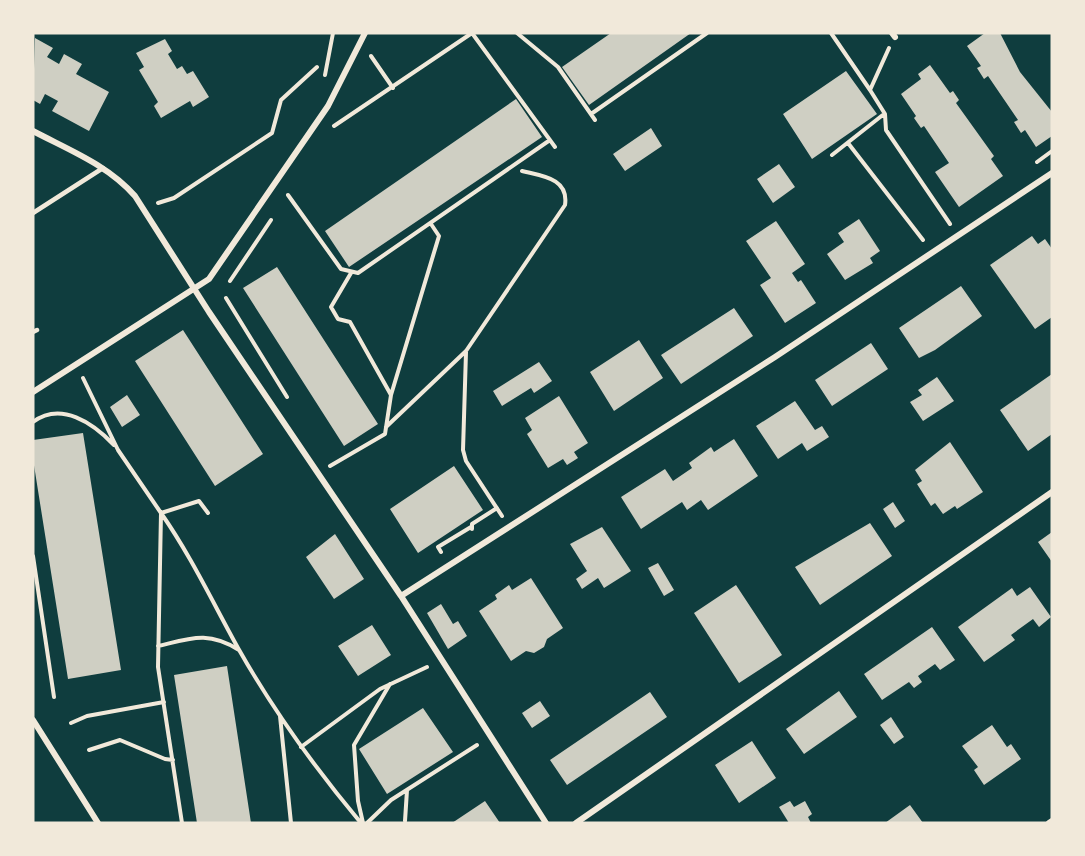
<svg xmlns="http://www.w3.org/2000/svg" width="1085" height="856" font-family="'Open Sans',sans-serif">
  <style>
    .building { fill: #cfcfc3 }
    .lines { fill: none; stroke-linecap: round; stroke-linejoin: round }
    .path { stroke: #f1e9da; stroke-width: 4 }
    .service { stroke: #f1e9da; stroke-width: 4.5 }
    .minor { stroke: #f1e9da; stroke-width: 6 }
  </style>
  <rect width="100%" height="100%" fill="#0f3d3e"/>
  <path class="building" d="M611,33H691L589,105L562,67Z
    M985,33H1000L1020,72L1052,112V136L1036,147L1025,130L1021,133L1014,122L1018,120L988,76L984,79L977,68L981,66L967,46Z
    M35,38L53,48L47,57L59,64L64,54L82,64L76,74L109,92L89,131L52,111L58,101L45,94L40,104L33,100Z
    M165,39L172,51L168,54L177,69L182,66L187,74L193,71L209,97L193,107L190,101L161,118L154,106L158,102L139,70L144,67L136,53Z
    M930,65L950,93L953,91L959,100L956,103L994,156L991,159L1003,176L959,207L935,172L949,163L924,126L921,128L914,118L916,116L901,94L921,79L918,74Z
    M846,71L877,114L812,159L783,114Z
    M516,99L542,137L349,267L325,231Z
    M651,128L662,146L625,171L613,154Z
    M779,164L795,187L773,203L757,179Z
    M859,219L880,251L870,258L873,263L845,280L827,254L844,242L838,233Z
    M776,221L805,264L792,273L798,282L801,280L816,303L785,323L760,285L771,278L746,241Z
    M1032,236L1038,244L1045,239L1052,249V317L1035,329L990,265Z
    M277,267L378,424L344,446L243,288Z
    M961,286L982,316L935,350L919,358L899,328Z
    M734,308L753,336L681,384L661,355Z
    M183,330L263,454L215,486L135,361Z
    M639,340L663,378L614,411L590,372Z
    M871,343L888,369L832,406L815,380Z
    M539,362L552,381L534,393L531,388L502,406L493,391Z
    M1052,374V434L1028,451L1000,410Z
    M937,377L954,401L923,421L910,402L922,395L918,390Z
    M127,395L140,415L122,427L110,407Z
    M559,396L588,443L574,452L578,458L567,465L563,459L548,468L527,434L532,430L525,418Z
    M795,401L815,430L822,426L829,437L807,451L802,443L778,459L756,426Z
    M83,433L121,670L68,679L33,459V440Z
    M734,439L758,476L708,510L701,500L687,510L682,502L641,529L621,497L665,469L673,481L692,468L689,463L711,447L714,452Z
    M950,442L983,492L957,509L955,506L943,514L935,503L931,506L917,484L922,481L915,470Z
    M454,466L483,510L418,553L390,509Z
    M893,502L905,521L895,528L883,509Z
    M870,523L892,556L820,605L795,567Z
    M602,527L631,571L604,588L598,578L582,589L576,579L587,571L570,544Z
    M1052,532V562L1038,542Z
    M335,534L364,579L334,599L306,557Z
    M658,563L674,590L664,596L648,568Z
    M531,578L563,628L547,639L544,647L534,653L526,651L511,661L479,611L497,599L495,595L509,585L512,590Z
    M736,585L782,655L739,683L694,613Z
    M1030,587L1051,617L1039,627L1033,619L1011,635L1015,640L984,662L958,627L1012,588L1017,596Z
    M441,604L453,624L458,621L467,636L448,649L427,613Z
    M372,625L391,655L358,676L338,646Z
    M932,627L955,660L940,670L935,664L918,676L922,682L914,688L909,682L882,700L864,674Z
    M227,666L251,823H197L174,675Z
    M839,691L857,717L804,754L786,729Z
    M650,692L667,717L567,785L550,760Z
    M540,701L550,716L532,728L522,713Z
    M423,708L453,752L387,794L359,749Z
    M891,717L904,737L894,744L880,725Z
    M992,725L1007,747L1011,744L1021,759L984,785L974,770L978,767L962,746Z
    M752,741L776,778L739,803L715,765Z
    M485,801L500,823H452Z
    M790,801L794,807L805,801L812,814L808,817L811,823H789L779,807Z
    M910,805L923,823H885Z"/>
  <g class="lines">
    <path class="path" d="M472,33L555,147
      M517,33L558,67L595,120
      M831,33L870,90L889,48
      M371,56L393,88
      M325,75L333,33
      M870,90L885,114L886,130L950,224
      M591,114L707,33
      M334,126L472,33
      M848,143L923,240
      M832,155L884,114
      M1037,162L1052,151
      M288,195L341,269L358,273L550,140
      M158,203L174,198L272,133L281,100L317,67
      M351,273L331,307L338,319L350,322L391,395L439,236L431,224
      M230,281L271,220
      M226,298L287,397
      M466,352L463,450L466,461L502,516
      M83,378L118,450L161,513L158,667L182,823
      M33,422C61,401 93,423 114,445
      M386,427L466,351L565,205C569,178 542,176 522,171
      M330,466L385,434L391,395
      M208,513L199,501L161,513C191,556 213,603 238,648C273,710 315,768 361,823
      M472,529V524L497,508
      M441,552L438,547L471,527
      M33,556L54,697
      M158,646C192,638 208,631 239,650
      M280,716L291,823
      M71,723L87,716L164,702
      M301,747L380,689L427,667
      M89,750L120,740L165,759L173,760
      M405,821L407,790
      M363,823L358,801L354,745L390,684
      M367,823L391,800L477,745"/>
    <path class="service" d="M33,213L103,168
      M33,332L37,330"/>
    <path class="minor" d="M892,33L895,37
      M33,131C69,150 108,165 135,196L209,312L401,596L546,823
      M33,392L209,279L328,106L365,33
      M401,596L775,357L1052,173
      M33,720L98,823
      M576,823L1052,492
      M1049,823L1052,821"/>
  </g>
  <rect width="1085" height="856" fill="none" stroke="#f1e9da" stroke-width="69"/>
</svg>
